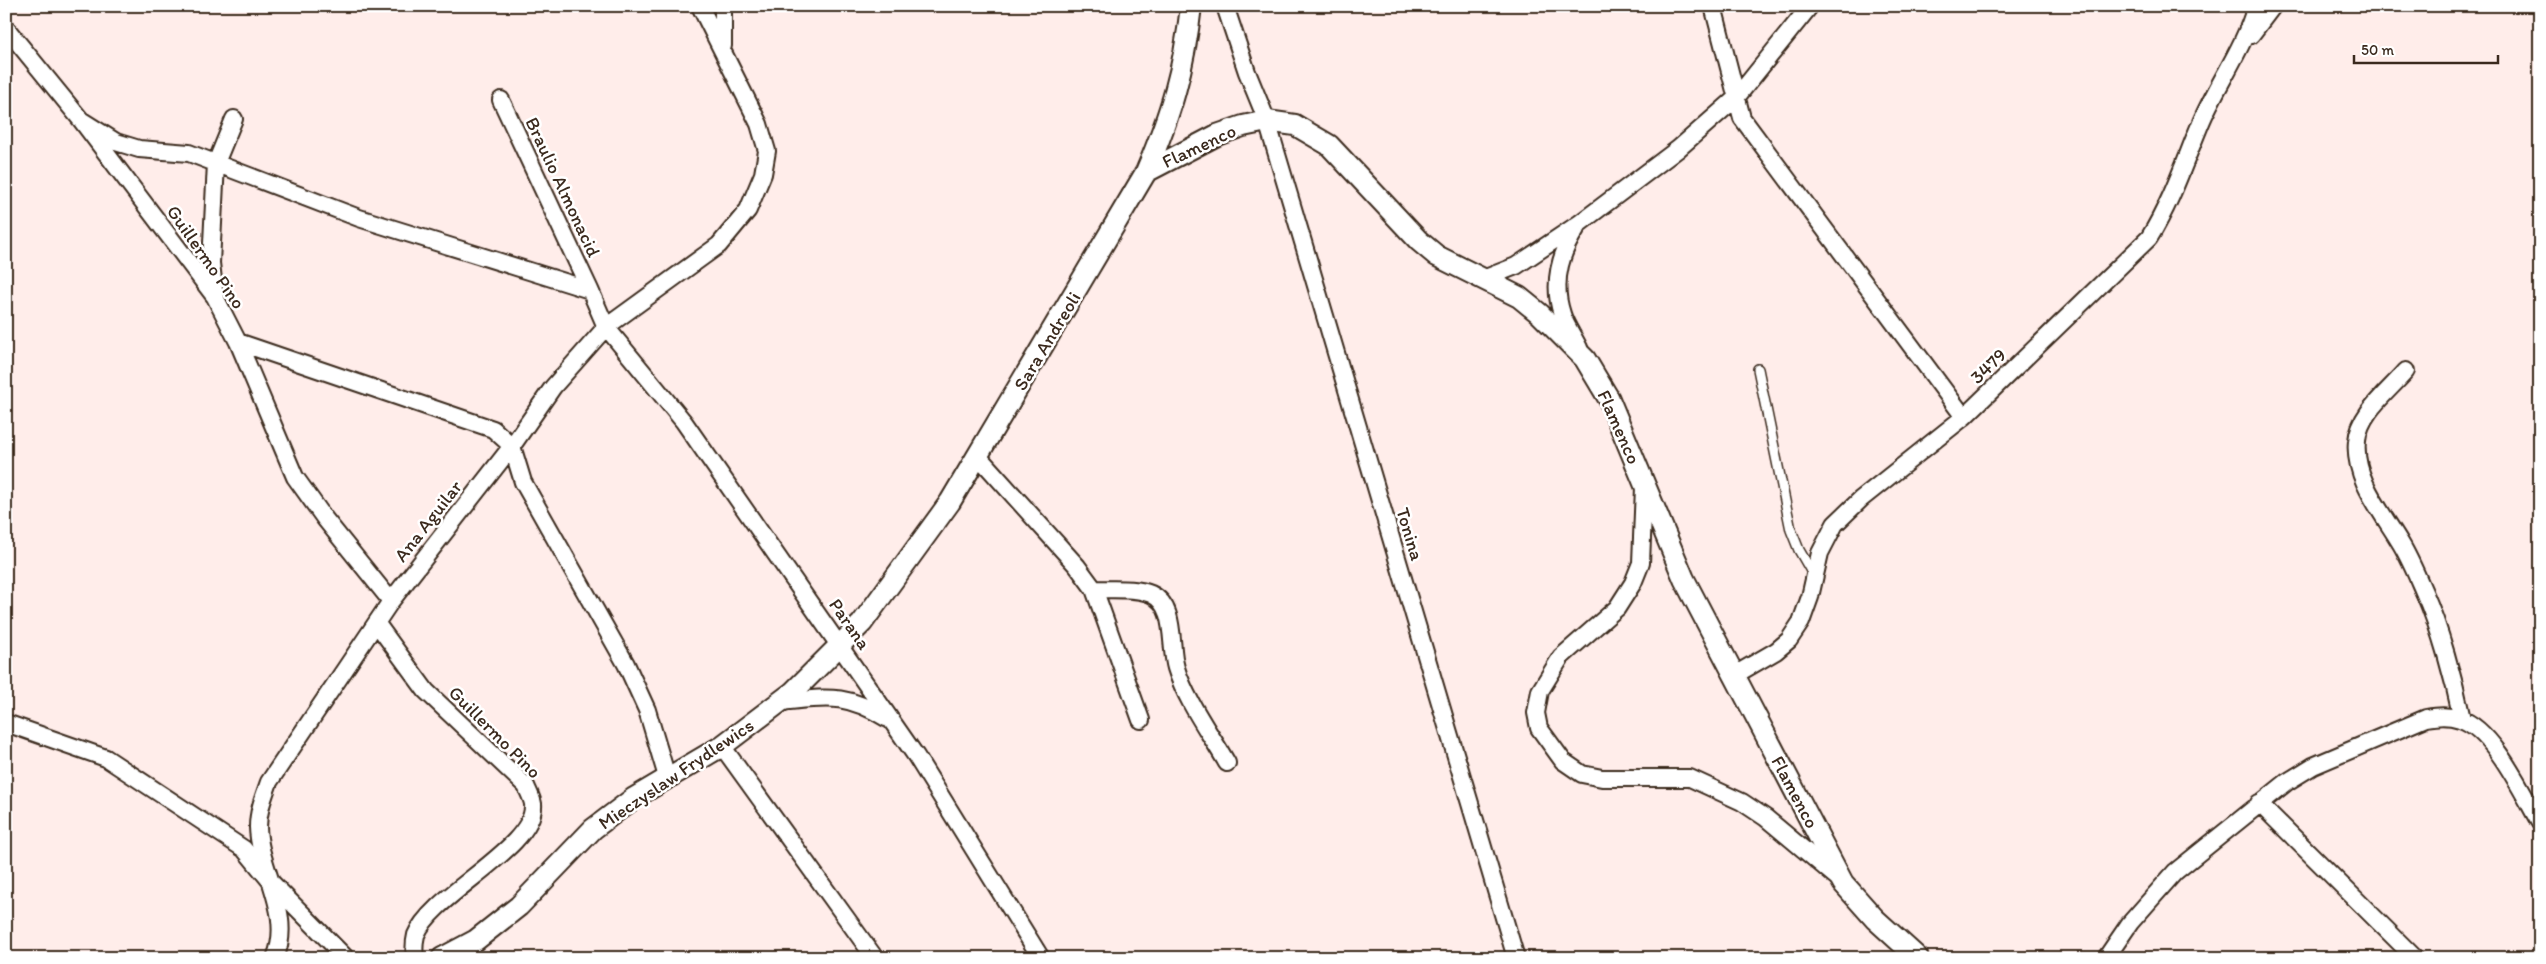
<svg xmlns="http://www.w3.org/2000/svg" width="2546" height="964" font-family="Itim,sans-serif">
  <style>
    .lines { fill: none; stroke-linecap: round; stroke-linejoin: round }
    .service-casing { stroke: #3b2a1e; stroke-width: 12 }
    .minor-casing { stroke: #3b2a1e; stroke-width: 20 }
    .tertiary-casing { stroke: #3b2a1e; stroke-width: 24 }
    .service { stroke: #fff; stroke-width: 9 }
    .minor { stroke: #fff; stroke-width: 16 }
    .tertiary { stroke: #fff; stroke-width: 20 }
    .labels { text-anchor: middle; dominant-baseline: central; stroke-width: 5; stroke-linejoin: round; paint-order: stroke }
    .street-label { font-size: 19px; fill: #3b2a1e; stroke: #fff }
  </style>
  <rect width="100%" height="100%" fill="#ffedea"/>
  <filter id="ink" filterUnits="userSpaceOnUse"><feTurbulence type="fractalNoise" baseFrequency=".02" numOctaves="2"/><feDisplacementMap in="SourceGraphic" scale="10" xChannelSelector="R" yChannelSelector="G"/><feConvolveMatrix kernelMatrix="1 2 1 2 8 2 1 2 1" color-interpolation-filters="sRGB"/></filter>
  <g filter="url(#ink)">
    <g class="lines">
      <defs>
        <path id="service" d="M1758,369L1791,530L1799,550L1814,576"/>
        <path id="minor" d="M723,6V46
          M1225,6L1247,72L1267,121L1516,958
          M1713,6L1742,118L1964,417
          M6,28L81,120L215,297L238,342L295,477L325,519L391,601
          M2251,35L2273,6
          M501,100L590,290
          M81,120L116,142L139,149L189,153L359,218L590,290L606,327L684,422L916,756L1041,958
          M1576,229C1560,254 1552,284 1562,314C1565,325 1574,337 1579,348
          M1483,279L1516,266L1580,223L1678,149L1736,98L1810,6
          M215,297L211,263L216,163L234,119
          M238,342L493,429L512,446L523,482L626,664L647,710L667,777
          M2406,371C2388,392 2359,413 2357,441C2353,479 2383,513 2401,544C2410,559 2417,576 2424,592C2440,628 2454,680 2462,719
          M978,456L1077,566L1094,589L1141,720
          M1644,487L1641,563L1633,583L1617,608L1561,657L1540,691L1536,713L1539,728L1563,761L1582,774L1602,778H1690L1742,802L1766,818L1839,879
          M1094,589C1111,590 1135,587 1151,594C1177,606 1169,645 1176,668C1186,701 1210,733 1227,763
          M377,624L426,691L526,786C528,791 532,798 533,804C537,847 432,894 416,935C414,943 414,950 415,958
          M1733,676L1776,651L1789,640L1801,622L1810,597L1820,553L1835,524L1861,499L1964,417L2149,238C2172,201 2185,160 2202,120C2219,81 2244,48 2256,6
          M778,702C826,698 844,692 886,718
          M6,723L106,758L244,849L272,883L346,958
          M722,746L875,958
          M2259,803L2415,958
          M275,958C294,914 259,870 258,827C258,811 264,796 269,782L391,601L512,446L553,387L606,327L719,245L748,210L763,174L767,151L759,124L700,6
          M2106,958L2130,923L2175,872L2287,782L2313,766L2426,718C2438,716 2448,715 2460,719C2493,729 2523,794 2540,823"/>
        <path id="tertiary" d="M1146,172L1217,135L1243,126L1267,121L1295,125L1329,145L1419,241L1437,256L1519,297L1540,314L1585,359L1609,399L1684,579L1843,883L1875,919L1918,958
          M442,958L476,940L519,906L593,829L634,798L722,746L793,692L862,623L950,502L1146,172C1171,113 1184,70 1191,6"/>
      </defs>
      <use href="#service" class="service-casing"/>
      <use href="#minor" class="minor-casing"/>
      <use href="#tertiary" class="tertiary-casing"/>
      <use href="#service" class="service"/>
      <use href="#minor" class="minor"/>
      <use href="#tertiary" class="tertiary"/>
    </g>
  </g>
  <g class="labels">
    <g class="street-label">
      <text transform="translate(1199 146) rotate(-25)">Flamenco</text>
      <text transform="translate(563 187) rotate(65)">Braulio Almonacid</text>
      <text transform="translate(206 257) rotate(55)">Guillermo Pino</text>
      <text transform="translate(1047 341) rotate(-59)">Sara Andreoli</text>
      <text transform="translate(1988 366) rotate(-44)">3479</text>
      <text transform="translate(1619 427) rotate(66)">Flamenco</text>
      <text transform="translate(428 521) rotate(-52)">Ana Aguilar</text>
      <text transform="translate(1410 534) rotate(73)">Tonina</text>
      <text transform="translate(850 624) rotate(55)">Parana</text>
      <text transform="translate(495 732) rotate(45)">Guillermo Pino</text>
      <text transform="translate(676 774) rotate(-34)">Mieczyslaw Frydlewics</text>
      <text transform="translate(1795 792) rotate(62)">Flamenco</text>
    </g>
  </g>
  <rect width="2546" height="964" fill="none" stroke="#fff" stroke-width="25"/>
  <rect x="12" y="12" width="2521" height="939" fill="none" stroke="#3b2a1e" stroke-width="2" filter="url(#ink)"/>
  <path d="M2354 55v8h144v-8" fill="none" stroke="#3b2a1e" stroke-width="2.5"/>
  <text x="2361" y="55" font-size="15" fill="#3b2a1e" stroke="#ffffff" stroke-width="4" paint-order="stroke">50 m</text>
</svg>
